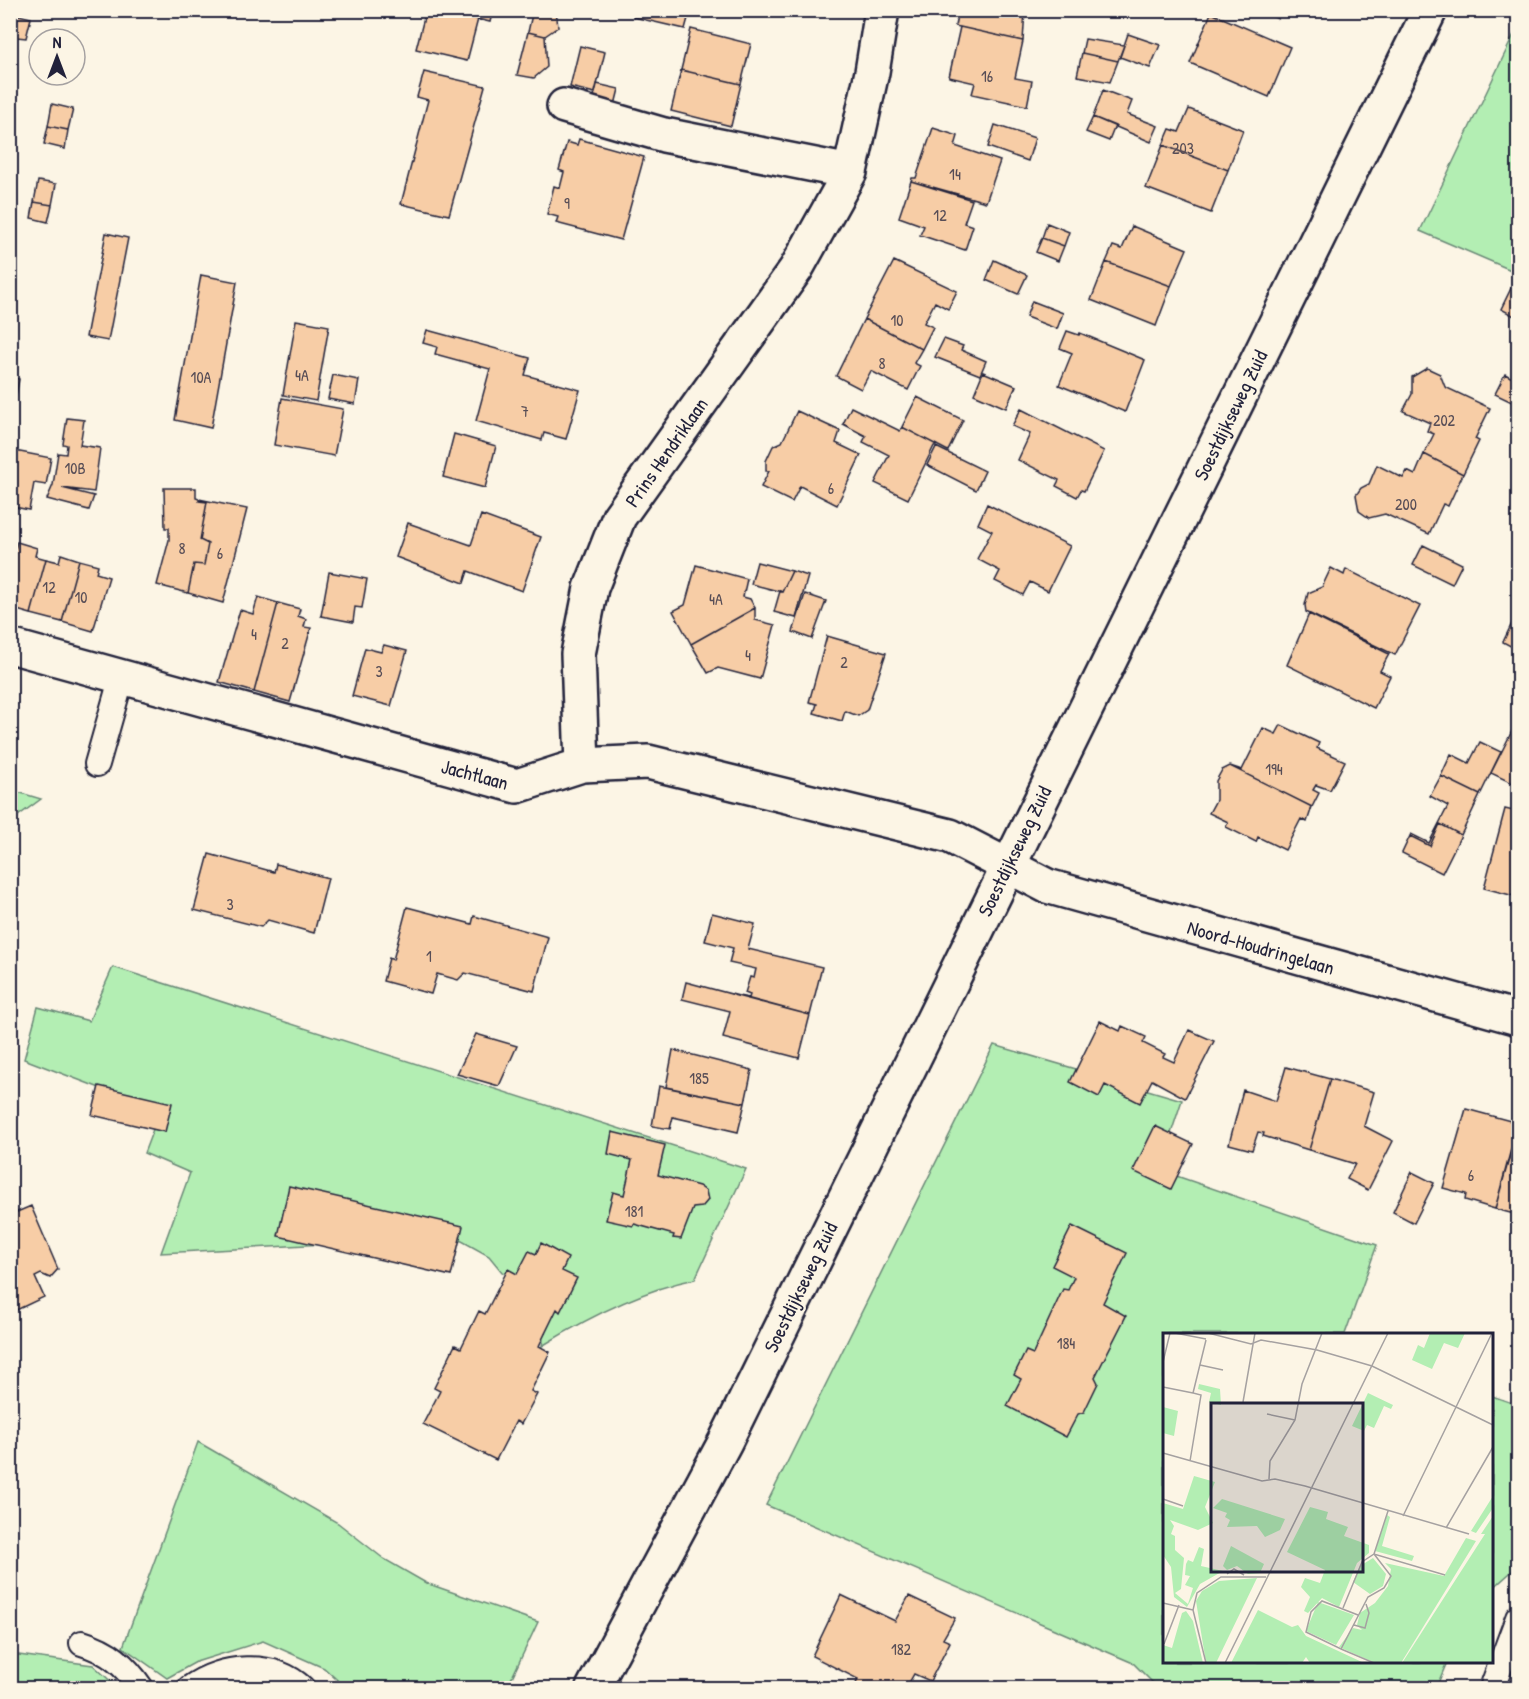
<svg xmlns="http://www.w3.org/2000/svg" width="1529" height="1699" font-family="'Patrick Hand',sans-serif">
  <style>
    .green { fill: #b3eeb3; stroke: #6a8877; stroke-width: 1.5 }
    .building { fill: #f7cda6; stroke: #22223b; stroke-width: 1.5 }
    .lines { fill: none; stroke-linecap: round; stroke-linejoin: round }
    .service-casing { stroke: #22223b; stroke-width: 28 }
    .minor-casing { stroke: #22223b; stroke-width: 38 }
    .secondary-casing { stroke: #22223b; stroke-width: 38 }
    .service { stroke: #fcf5e5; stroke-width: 24 }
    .minor { stroke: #fcf5e5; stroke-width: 33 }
    .secondary { stroke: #fcf5e5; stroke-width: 33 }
    .labels { text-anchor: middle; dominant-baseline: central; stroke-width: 4.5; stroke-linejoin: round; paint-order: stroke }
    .number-label { font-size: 16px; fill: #574d56 }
    .street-label { font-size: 20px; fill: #22223b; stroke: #fcf5e5 }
    .inset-road { fill: none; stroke: #a5a1a1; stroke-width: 1.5 }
    .view { fill: #22223b; fill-opacity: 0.15; stroke: #22223b; stroke-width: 3 }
    .inset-edge { fill: none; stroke: #22223b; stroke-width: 3 }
  </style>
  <rect width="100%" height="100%" fill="#fcf5e5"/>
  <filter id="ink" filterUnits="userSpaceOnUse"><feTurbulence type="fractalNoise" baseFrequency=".0167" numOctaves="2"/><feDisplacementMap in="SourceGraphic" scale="12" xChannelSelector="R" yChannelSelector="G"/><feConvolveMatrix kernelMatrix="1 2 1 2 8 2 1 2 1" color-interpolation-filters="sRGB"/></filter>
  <g filter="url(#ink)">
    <path class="green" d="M1518,26V273L1420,231Z
      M11,790L41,799L18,816L11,840Z
      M113,967L746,1169L695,1279C641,1290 589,1317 542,1346L543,1340L515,1324L532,1288L502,1272L489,1256L462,1241L434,1238L161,1253L190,1173L144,1153L160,1111L24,1059L38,1007L89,1021Z
      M994,1045L1182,1100L1159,1170L1377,1245L1345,1334H1164V1662H1447L1436,1688H1153L1154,1684L1133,1663L766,1505Z
      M1492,1396L1518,1405V1566L1492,1589Z
      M198,1442L338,1523L384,1559L426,1583L538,1622L507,1688H346L324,1668L263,1641L196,1662L167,1678L123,1647Z
      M11,1654L93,1665L118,1688H11Z"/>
    <path class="building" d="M426,10H440L478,19L467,61L416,49Z
      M440,10H493L490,22Z
      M533,10H556L558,27L545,36L528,32Z
      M634,10H688L690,11L685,29L633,17Z
      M958,10H1025L1023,41L955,26Z
      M1258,10H1281L1278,19Z
      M10,13L31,18L26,38L17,37L10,64Z
      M1211,13L1290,47L1269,97L1190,63Z
      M960,27L1023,41L1015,78L1032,81L1027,106L972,94L975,83L949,77Z
      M691,29L751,44L741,84L681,70Z
      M528,32L545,36L547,67L534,78L517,75Z
      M1128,34L1160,45L1150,68L1120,57Z
      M1085,39L1124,45L1118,61L1082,53Z
      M580,46L605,52L595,93L570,87Z
      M1082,53L1118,61L1110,82L1077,76Z
      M681,70L741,84L731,126L671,111Z
      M424,72L485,86L449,215L401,204L428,100L417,97Z
      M597,84L619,89L615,105L593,100Z
      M1103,90L1132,101L1127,114L1158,126L1151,142L1093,117Z
      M52,104L73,109L68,130L48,126Z
      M1189,109L1243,130L1228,170L1163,145L1170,129L1179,132Z
      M1093,117L1115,126L1109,141L1086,132Z
      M995,125L1035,138L1028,161L988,147Z
      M48,126L68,130L65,149L44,144Z
      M933,128L958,136L955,146L1000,161L986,202L911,181L912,178H916Z
      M579,139L644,157L621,240L556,223L558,217L547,214L554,186L560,188L564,172L559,170L567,142L577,145Z
      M1163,145L1228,170L1211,213L1146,188Z
      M38,181L56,184L52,205L34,202Z
      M911,181L972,200L964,223L973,226L965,250L920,235L924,226L899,217Z
      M34,202L52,205L48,222L31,218Z
      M1047,223L1069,232L1064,246L1042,238Z
      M1132,226L1187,249L1171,286L1106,262L1113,246L1122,249Z
      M106,233L128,238L108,341L86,337Z
      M1042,238L1064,246L1058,261L1036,252Z
      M994,260L1027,275L1018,294L986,280Z
      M894,261L957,291L948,309L935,302L924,323L933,327L922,349L864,319Z
      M1106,262L1171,286L1156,326L1091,300Z
      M1518,274V318L1501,309Z
      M201,275L237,282L211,428L175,420Z
      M1032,301L1063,313L1057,329L1026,317Z
      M864,319L922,349L914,363L920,366L908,390L871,371L861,389L836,376Z
      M296,320L329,326L316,401L283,395Z
      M427,330L530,358L525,375L580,390L566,439L544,433L542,440L476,421L490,369L435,354L437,347L423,343Z
      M1067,331L1079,335L1080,333L1145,360L1125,412L1059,385L1072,353L1060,348Z
      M944,339L963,346L961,350L986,361L980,375L935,357Z
      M1427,368L1440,374L1445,387L1490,408L1475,439L1479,441L1463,474L1424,454L1434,434L1427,431L1430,423L1403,411L1412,394V377Z
      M983,372L1016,386L1006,408L974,394Z
      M1505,374L1518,381V405L1495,394Z
      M333,375L359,380L355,404L328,399Z
      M10,377L19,379L15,401L10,400Z
      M917,397L963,420L948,451L902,427Z
      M282,398L343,409L334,456L274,445Z
      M851,407L900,431L902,427L937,445L934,446L908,499L875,483L889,455L863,442L866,436L843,424Z
      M1021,409L1104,451L1084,491L1081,490L1077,497L1056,486L1059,480L1018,460L1030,434L1012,426Z
      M797,411L840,431L836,443L861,455L837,505L800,486L792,502L761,487L769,471H766V461L773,446L782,442Z
      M67,418L84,420L80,445L100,448L94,492L62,488L94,496L89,510L47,499L53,485L58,453L66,454L67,445L63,444Z
      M454,434L496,446L485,488L443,477Z
      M936,447L985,471L976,490L927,465Z
      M15,451L51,458L46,485L34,483L29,510L10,506V472Z
      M1424,454L1463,474L1448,506L1443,504L1429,534L1385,514L1369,518L1359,511L1356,495L1361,488L1369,484L1377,465L1403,478L1407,471L1415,475Z
      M164,488H196V498L207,502L200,540L208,544L204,565L194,564L188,593L157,585L169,540V528H165Z
      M199,499L247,509L223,603L188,593L194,564L204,565L208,544L200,540L207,502L199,501Z
      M987,504L1070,546L1048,591L1030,582L1023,595L995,581L1000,571L977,559L992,531L978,524Z
      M481,515L541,537L522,591L468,571L464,583L396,557L408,523L471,545Z
      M17,542L37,548L35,556L46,559L31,614L10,608V567Z
      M1423,545L1462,564L1452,584L1413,565Z
      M61,554L79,560L62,622L31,614L46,559L59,562Z
      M79,560L98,565L96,573L109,577L93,631L62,622Z
      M757,562L792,571L782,592L751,584Z
      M696,565L747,579L743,597L750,599L755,608L691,644L673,611L685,605Z
      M1331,568L1344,575L1346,569L1420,606L1395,655L1306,612L1305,605L1308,593L1322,587Z
      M792,571L808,576L796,618L774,612L780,591L782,592Z
      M329,572L367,579L362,608L355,607L353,622L321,616Z
      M805,594L826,601L812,639L793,632Z
      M258,597L278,603L254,692L219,682L240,610L253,614Z
      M278,603L300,609L298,616L306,619L304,627L311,628L290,702L254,692Z
      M755,608V620L775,625L760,679L718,668L708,673L691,644Z
      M1309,614L1389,654L1380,671L1390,676L1374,708L1287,665Z
      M1515,617L1518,619V650L1503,642Z
      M827,636L886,653L867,710L858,716L845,711L842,721L814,713L817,704L809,702Z
      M384,645L407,651L391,706L352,696L365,648L381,652Z
      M1281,725L1319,743L1317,748L1345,761L1330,790L1316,785L1313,790L1319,793L1312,807L1230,766L1242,770L1263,728L1276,734Z
      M1515,725L1518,727V769L1512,783L1491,773Z
      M1480,742L1501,752L1480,795L1441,776L1451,754L1469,763Z
      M1230,766L1312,807L1307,822L1301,819L1285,850L1258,837L1256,842L1226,827L1228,822L1209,813L1216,800V781L1222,770Z
      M1441,776L1480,795L1461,835L1440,824L1430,846L1410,836L1411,834L1429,843L1448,806L1430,796Z
      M1505,809L1518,812V897L1484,888Z
      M1440,824L1461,835L1442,873L1402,853L1410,836L1430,846Z
      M209,854L274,872L276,864L328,878L314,933L268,920L261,927L194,910Z
      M407,907L472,924L474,916L548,937L534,991L465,973L458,980L437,974L431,994L383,981L389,958L393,960Z
      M712,913L755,924L748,949L822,967L810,1015L733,995L749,998L750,995L745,993L750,977L754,978L756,969L729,963L733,948L705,941Z
      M686,982L810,1015L799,1058L723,1038L730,1011L682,999Z
      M1100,1021L1120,1031L1122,1026L1146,1037L1143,1043L1165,1054L1163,1057L1174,1062L1189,1030L1214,1041L1185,1098L1152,1080L1140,1103L1105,1085L1099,1097L1070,1082Z
      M476,1034L517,1046L499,1086L457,1074Z
      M673,1050L752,1070L745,1103L666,1087Z
      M1286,1067L1330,1079L1309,1150L1263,1136L1264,1133L1258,1132L1252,1150L1229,1144L1243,1090L1276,1101Z
      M1330,1079L1374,1092L1364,1126L1393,1141L1368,1190L1347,1179L1355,1164L1309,1150Z
      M99,1086L172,1103L165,1132L92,1115Z
      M659,1086L745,1103L738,1132L673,1117L670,1129L652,1126Z
      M1466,1109L1518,1123L1495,1209L1465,1200L1466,1194L1443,1188Z
      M1155,1126L1193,1144L1171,1189L1133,1171Z
      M1518,1127V1215L1495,1209Z
      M612,1132L665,1145L658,1175L699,1186L706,1191L708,1200L702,1207L693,1208L681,1239L673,1238L674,1235L634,1224L633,1226L606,1220L613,1192L624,1195L632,1160L608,1154Z
      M1412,1172L1434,1183L1414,1223L1393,1212Z
      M289,1186L463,1226L451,1276L278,1236Z
      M31,1206L58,1269L50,1278L41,1274L35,1277L44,1297L10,1313V1215Z
      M1072,1226L1127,1253L1103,1303L1126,1316L1095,1377L1098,1383L1084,1412L1078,1414L1066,1437L1007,1406L1021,1379L1014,1375L1026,1351L1033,1354L1063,1289L1068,1290L1074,1277L1052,1266Z
      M541,1243L568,1258L562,1271L577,1278L560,1312L557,1309L539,1346L550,1352L531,1391L537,1394L521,1424L516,1421L496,1460L423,1424L440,1391L434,1388L455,1345L461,1348L479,1311L485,1314L508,1269L517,1274L529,1251L536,1254Z
      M841,1595L895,1621L909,1596L955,1618L943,1639L950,1642L930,1681L914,1674L906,1688H860L855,1686L858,1679L812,1656Z"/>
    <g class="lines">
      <defs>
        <path id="service" d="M97,764L122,676
          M82,1643C109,1651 125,1665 141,1688
          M190,1688C221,1666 272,1660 302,1688
          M1492,1688L1518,1618"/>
        <path id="minor" d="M564,106L664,135L850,172
          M10,646L517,786L582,765L648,762L950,836L1047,886L1518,1018
          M582,765L578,654L591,588L619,517L796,269L850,172L872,72L882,10"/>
        <path id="secondary" d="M593,1688L725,1442L1430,10"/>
      </defs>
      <use href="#service" class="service-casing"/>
      <use href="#minor" class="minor-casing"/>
      <use href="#secondary" class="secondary-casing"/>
      <use href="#service" class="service"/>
      <use href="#minor" class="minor"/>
      <use href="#secondary" class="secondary"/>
    </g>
  </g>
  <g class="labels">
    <g class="number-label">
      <text x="987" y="76">16</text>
      <text x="1183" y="148">203</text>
      <text x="955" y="174">14</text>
      <text x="567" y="203">9</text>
      <text x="940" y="215">12</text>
      <text x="897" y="320">10</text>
      <text x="882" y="363">8</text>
      <text x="302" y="375">4A</text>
      <text x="201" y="377">10A</text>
      <text x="525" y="411">7</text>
      <text x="1444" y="420">202</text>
      <text x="75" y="468">10B</text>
      <text x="831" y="488">6</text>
      <text x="1406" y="504">200</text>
      <text x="182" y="548">8</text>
      <text x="220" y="553">6</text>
      <text x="49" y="587">12</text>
      <text x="81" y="597">10</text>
      <text x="716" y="599">4A</text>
      <text x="254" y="634">4</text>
      <text x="285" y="643">2</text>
      <text x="748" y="655">4</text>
      <text x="844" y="662">2</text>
      <text x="379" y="671">3</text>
      <text x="1274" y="769">194</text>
      <text x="230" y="904">3</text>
      <text x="429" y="956">1</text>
      <text x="699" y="1078">185</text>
      <text x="1471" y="1175">6</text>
      <text x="634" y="1211">181</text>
      <text x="1066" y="1343">184</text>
      <text x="901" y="1649">182</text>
    </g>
    <g class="street-label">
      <text transform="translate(1230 415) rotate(-64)">Soestdijkseweg Zuid</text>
      <text transform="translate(666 452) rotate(-55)">Prins Hendriklaan</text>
      <text transform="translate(475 774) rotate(15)">Jachtlaan</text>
      <text transform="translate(1014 851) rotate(-64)">Soestdijkseweg Zuid</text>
      <text transform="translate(1261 947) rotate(16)">Noord-Houdringelaan</text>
      <text transform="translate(800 1287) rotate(-64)">Soestdijkseweg Zuid</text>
    </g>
  </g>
  <g transform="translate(1163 1333)">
    <rect width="330" height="330" fill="#fcf5e5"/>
    <path d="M267,0H302L295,15L281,10L269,36L249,27L255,12L261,15ZM36,51L57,56L58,72L46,69L48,60L35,56ZM205,60L230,72L228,76L221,73L211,95L204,92L201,98L189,93ZM0,74L15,78L11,103L0,100ZM31,143L52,149L42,174L50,190L35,197L7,187L11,193L8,201L12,203V217L21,225L18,256L12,260L25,271L30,255L22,252L27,243L22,242L23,231L25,227L30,229L36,214L41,216L38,233L60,238L37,251L24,274L11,264L8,234L0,222V170L20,176ZM330,163V175L313,200L308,198ZM59,166L122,186L117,197L102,204L94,193L64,194L67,187L62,184L64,180L50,175ZM147,174L165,179L163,186L185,194L181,203L206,212V220L194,230L176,274L159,265L145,280L141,278L147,264L138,254L142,245L157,250L162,237L124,219ZM224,182L227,184L219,213L251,223L249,228L212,218ZM330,183V330H239L322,201H318ZM303,205L313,208L238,330H212L176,314L190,295L199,297L194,292L197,280L212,270L225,253L228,236L222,230L281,243ZM68,213L101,231L97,240L85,241L74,233L64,237L60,233ZM210,225L223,241L220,253L207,261L190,249L197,233ZM94,245L53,330H43L33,268L39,258L56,248ZM155,269L191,282L173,312L143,298ZM95,277L129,294L135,292L143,303L201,330H147L143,324L139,330H68ZM23,278L30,288L40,330H0V312L9,315L19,280Z" fill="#b3eeb3"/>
    <path class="inset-road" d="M12,0L43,6M45,0L88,11L98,7L154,17L209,33L330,92M0,29L7,0M37,32L60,37M0,54L30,60M80,69L92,0M104,81L132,87M0,120L99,148L112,146L142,153L306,201M27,128L38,62L30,60L43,7M106,146L107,128L132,87L139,51L159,0M0,166L20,173M240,183L329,0M283,195L330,114M211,221L225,178M64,241L71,236L81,242M0,270L30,277M180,275L199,229L211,221L282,242M195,282L159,268L148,279L143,299L178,316L205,264L221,255L228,243L211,221M191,292L202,295L206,280L203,271M1,311L16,272M178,316L211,330M43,330L30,277L34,260L58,244H103M62,330L225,0"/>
    <path class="view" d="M48,70H200V239H48Z"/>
    <rect width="330" height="330" class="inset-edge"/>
  </g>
  <rect width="1529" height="1699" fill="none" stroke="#fcf5e5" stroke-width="36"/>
  <rect x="18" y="18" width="1493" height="1663" fill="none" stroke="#22223b" stroke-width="2" filter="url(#ink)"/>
  <g transform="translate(57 57)"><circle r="28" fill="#fcf5e5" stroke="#a5a1a1" stroke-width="1.5"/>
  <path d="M0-4.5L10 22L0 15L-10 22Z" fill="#22223b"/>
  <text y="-9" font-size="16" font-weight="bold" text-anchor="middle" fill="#22223b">N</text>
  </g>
</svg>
